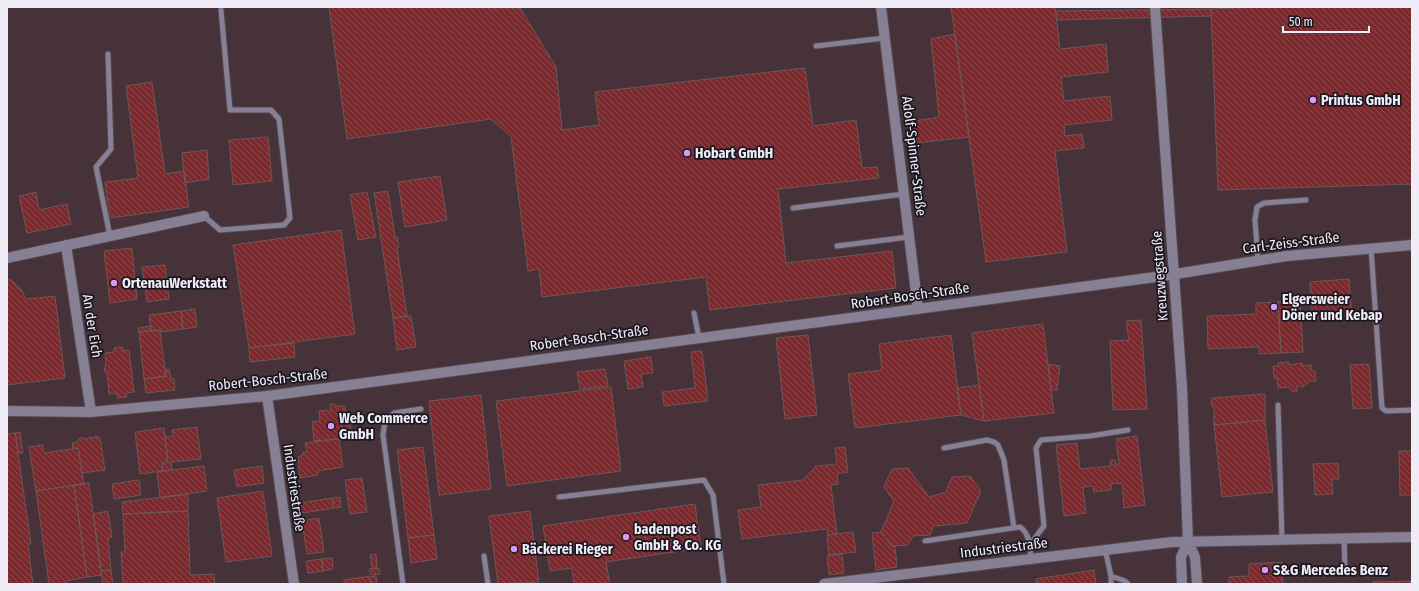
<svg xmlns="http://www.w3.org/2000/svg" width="1419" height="591" font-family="'Fira Sans Condensed',sans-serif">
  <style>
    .industrial { fill: #463238 }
    .building { fill: url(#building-back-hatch); stroke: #6d5756 }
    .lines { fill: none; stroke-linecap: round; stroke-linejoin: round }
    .lane-casing { stroke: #4f4957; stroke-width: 7 }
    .street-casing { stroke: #4f4957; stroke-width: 12 }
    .lane { stroke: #877f93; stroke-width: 5 }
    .street { stroke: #877f93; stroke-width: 10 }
    .poi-dot { fill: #db99f5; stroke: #1a171f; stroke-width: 1.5 }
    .labels { text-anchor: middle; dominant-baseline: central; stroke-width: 3.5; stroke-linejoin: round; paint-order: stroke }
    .poi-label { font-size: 14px; font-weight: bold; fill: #f1edf8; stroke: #1a171f; text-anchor: start }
    .street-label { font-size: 14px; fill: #f1edf8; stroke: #1a171f }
  </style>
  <defs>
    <pattern id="building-back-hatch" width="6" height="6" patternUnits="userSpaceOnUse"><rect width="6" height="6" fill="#7c292e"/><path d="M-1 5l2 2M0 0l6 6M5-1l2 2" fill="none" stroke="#8f484d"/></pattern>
  </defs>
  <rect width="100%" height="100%" fill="#342d3e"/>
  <path class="industrial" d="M7,7H1412V584H7Z"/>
  <path class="building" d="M329,7L520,8L556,67L562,130L599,125L595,92L805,68L813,126L856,120L862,168L877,167L879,178L778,189L786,263L892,251L896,288L710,310L706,277L542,297L539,269L528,271L511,137L491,119L347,139Z
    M951,7H1055L1060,49L1106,44L1108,72L1061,77L1064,101L1110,96L1112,120L1064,125L1065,136L1082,134L1084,148L1055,151L1067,252L986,262Z
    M1261,7H1412V184L1218,190L1211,9Z
    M1211,9L1212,16L1057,20L1056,11Z
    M955,34L969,137L917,143L914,121L939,117L931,39Z
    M152,82L165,174L184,171L189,207L110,218L105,182L138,178L126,86Z
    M268,137L272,181L233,185L229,140Z
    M207,150L209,179L185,183L182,153Z
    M440,176L447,220L405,227L398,182Z
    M388,191L395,237H397L399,247L397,248L407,316L393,318L374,193Z
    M36,192L39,210L67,204L71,224L27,233L19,196Z
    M367,192L376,237L358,240L350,195Z
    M341,230L355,334L249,348L233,245Z
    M132,248L137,299L110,303L104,251Z
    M165,265L169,299L147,302L142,267Z
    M10,279L21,289L26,299L55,296L65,378L7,385V281Z
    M1349,279L1352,316L1313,319L1310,282Z
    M1300,301L1303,352L1281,353L1278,302Z
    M1278,302L1281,353L1259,354V347L1208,349L1207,316L1256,314V303Z
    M195,309L197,327L183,329L181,311Z
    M181,311L183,329L160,332V330L151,331L149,315Z
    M411,316L416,347L397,350L393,318Z
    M1141,320L1147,409L1113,410L1110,341L1129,340L1126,321Z
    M1043,324L1054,413L984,421L972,333Z
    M151,326V331L139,332L138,328Z
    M160,330L166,376L144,379L139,332Z
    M808,335L817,415L785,419L776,338Z
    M951,335L961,415L855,428L848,374L882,370L879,344Z
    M294,343L295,357L250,362L249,348Z
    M123,347V351L129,350L134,392L126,393L127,397L118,398L117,393L109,394L107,374L104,371L106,362L105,353L114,352V348Z
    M702,351L708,401L664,406L662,392L695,388L691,352Z
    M651,357L653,373L641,374L643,387L628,389L624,361Z
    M1289,362V365L1302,363L1303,366L1311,365V371H1315L1316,381H1310L1304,387L1297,386V392L1291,391L1289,387L1278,388L1277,378H1274L1273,366H1278V363Z
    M1048,364L1060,366L1057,390H1051Z
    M1369,364L1372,408L1353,409L1350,365Z
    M169,369L171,379H174L175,390L146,393L144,379L166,376L165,370Z
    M605,369L608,386L580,389L577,372Z
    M979,385L984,421L961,415L957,388Z
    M611,387L621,471L507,486L496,401Z
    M1265,394V420L1214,425V408L1211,404L1212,398Z
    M481,395L491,489L439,495L429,401Z
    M330,404H334L337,406H345L346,420L350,419L351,431H344V438L314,441L312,422L320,421L319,411L331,410Z
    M1265,420L1273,492L1222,497L1214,425Z
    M197,427L201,459L171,462L172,470L163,471L162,463L168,462L165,437L173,436L172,430Z
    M164,428L168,462L162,463L163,471L140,474L135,432Z
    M20,432L23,453H18L15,433Z
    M15,433L31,544H28L33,584H7V434Z
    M97,436V438L100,437L105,470L82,473L78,448H73L72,443L77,442L80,438H84V440L91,437V439Z
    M1137,436L1145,505L1124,508L1122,483L1111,484V490L1094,492L1093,486L1083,487L1086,513L1064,516L1056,445L1077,443L1080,469L1111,466L1110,460H1115L1116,465L1119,464L1116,439Z
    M339,439L343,467L318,471V475L300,478L298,457L303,455V452H307L305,443Z
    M43,445L44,453L78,448L84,484L36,491L29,447Z
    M423,447L434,535L408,538L397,450Z
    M845,447L848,472L837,474L838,484L831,485L837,534L828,535L827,529L742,539L738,510L761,507L758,485L803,480L816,466L837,464L835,448Z
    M1399,451H1412V495H1400Z
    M1338,463L1339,479H1332L1333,494L1315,495L1313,464Z
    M204,466L207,491L160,498L157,472Z
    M262,466L264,483L237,487L234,470Z
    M908,468L929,497L946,492L952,477L970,476L981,491L967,523L934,526L930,535L913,536L908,545L892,546L881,532L894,501L884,487L892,469Z
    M362,478L367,512L350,514L345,480Z
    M139,480L141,495L114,499L112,484Z
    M89,483L102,575L87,577L74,485Z
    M74,485L87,577L66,581V584H49L36,491Z
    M263,491L272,556L226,562L217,498Z
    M188,494V511L123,514L122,502Z
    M340,497L341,507L334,508L332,498Z
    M332,498L334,508L302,513L300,503Z
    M695,504L701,548L606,562L610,584H574L572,568L550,571L543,526Z
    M108,511L112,537L108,538L111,570L101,571L93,514Z
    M188,511L190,575L214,574L215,584H123L121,552H125L123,514Z
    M530,511L539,582L498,584L489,516Z
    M319,518L324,552L307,554L302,521Z
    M853,532L856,552L829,555L827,535Z
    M881,532L892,546H895L897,567L876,570L872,533Z
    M434,535L437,559L411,563L408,538Z
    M376,554L377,568L372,569L370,555Z
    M842,554L844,573L829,575L827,556Z
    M332,558L333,569L323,571L322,559Z
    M322,559L323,571L308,573L306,561Z
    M1282,562L1283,584H1229V577L1249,576V564Z
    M379,568L380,574L374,575L370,574L369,569Z
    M111,570L113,584H103L101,571Z
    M1094,570L1096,584H1037L1036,579Z
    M369,576L371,584H344V580Z
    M376,576L377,584H371L369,577Z
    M1412,581V584H1373V582Z"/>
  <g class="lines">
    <defs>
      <path id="lane" d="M816,46L885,38
        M108,54L111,149L96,167L110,236
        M793,208L904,194
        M204,216L220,230L284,225L290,218L279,119L271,110H230L221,10
        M837,246L909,237
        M1371,248L1382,408L1386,411L1412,410
        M1258,261L1255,220L1257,207L1264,203L1306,200
        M694,313L699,338
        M1278,405L1282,540
        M944,448L987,440L994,442L998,445L1004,460L1014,528
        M559,497L704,480L713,495L724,584
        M1344,538L1345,568
        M925,541L1020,527C1030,534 1030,547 1031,559
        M1029,546L1044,526L1036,448L1041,440L1090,436L1128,430
        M1105,549L1111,576V584
        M484,556L488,584
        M1111,576L1125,581L1128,584
        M403,584L383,435L385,421L394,413L421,409"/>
      <path id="street" d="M881,7L918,309
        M1155,7L1182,388L1188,542L1195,557L1197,584
        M66,245L91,412
        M7,258L204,216
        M267,396L294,584
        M7,411L91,412L267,396L1163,276L1287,256L1412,245
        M824,584L1172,542L1412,537
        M1182,584L1181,557L1188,542"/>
    </defs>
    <use href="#lane" class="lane-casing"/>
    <use href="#street" class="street-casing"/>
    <use href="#lane" class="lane"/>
    <use href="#street" class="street"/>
  </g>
  <g class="poi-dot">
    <circle cx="1313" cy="100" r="4"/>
    <circle cx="687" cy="153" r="4"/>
    <circle cx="114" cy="283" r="4"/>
    <circle cx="1274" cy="307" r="4"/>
    <circle cx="331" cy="426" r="4"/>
    <circle cx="626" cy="537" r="4"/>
    <circle cx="514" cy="549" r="4"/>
    <circle cx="1265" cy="570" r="4"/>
  </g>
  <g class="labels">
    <g class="poi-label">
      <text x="1321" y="100">Printus GmbH</text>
      <text x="695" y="153">Hobart GmbH</text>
      <text x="122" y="283">OrtenauWerkstatt</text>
      <text x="1282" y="299">Elgersweier<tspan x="1282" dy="16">Döner und Kebap</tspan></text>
      <text x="339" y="418">Web Commerce<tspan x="339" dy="16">GmbH</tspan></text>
      <text x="634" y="529">badenpost<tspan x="634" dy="16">GmbH &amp; Co. KG</tspan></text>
      <text x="522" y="549">Bäckerei Rieger</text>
      <text x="1273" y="570">S&amp;G Mercedes Benz</text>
    </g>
    <g class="street-label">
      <text transform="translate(914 156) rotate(83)">Adolf-Spinner-Straße</text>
      <text transform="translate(1291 243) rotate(-7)">Carl-Zeiss-Straße</text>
      <text transform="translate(1160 276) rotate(-94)">Kreuzwegstraße</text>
      <text transform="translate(910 296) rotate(-8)">Robert-Bosch-Straße</text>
      <text transform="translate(92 326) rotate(81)">An der Eich</text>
      <text transform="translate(589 338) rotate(-8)">Robert-Bosch-Straße</text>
      <text transform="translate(268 380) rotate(-6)">Robert-Bosch-Straße</text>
      <text transform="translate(294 488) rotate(82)">Industriestraße</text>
      <text transform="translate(1004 548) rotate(-7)">Industriestraße</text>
    </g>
  </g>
  <rect width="1419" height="591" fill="none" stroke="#f1edf8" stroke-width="16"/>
  <path d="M1283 26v6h86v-6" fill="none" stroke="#f1edf8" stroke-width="2"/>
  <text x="1289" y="26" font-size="12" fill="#f1edf8" stroke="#1a171f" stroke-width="3" paint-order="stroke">50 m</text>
</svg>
